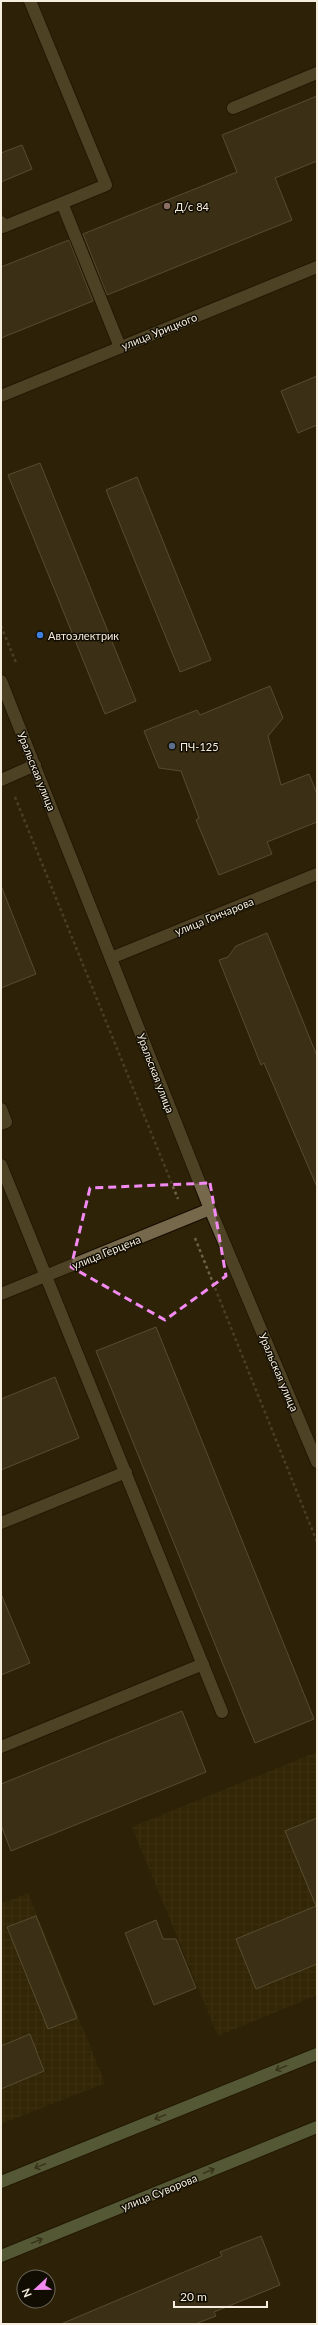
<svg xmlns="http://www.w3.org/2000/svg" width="318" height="2325" font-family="Lato,sans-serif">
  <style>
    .industrial { fill: url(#industrial-grid) }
    .building { fill: #4d4126; stroke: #8a7d60 }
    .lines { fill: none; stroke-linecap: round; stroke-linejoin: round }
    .minor-casing { stroke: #160b00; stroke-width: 14 }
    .major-casing { stroke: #160b00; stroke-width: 14 }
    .path { stroke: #6b6149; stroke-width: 2.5; stroke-dasharray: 3 3; stroke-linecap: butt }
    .minor { stroke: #75684b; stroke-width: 12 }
    .major { stroke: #859a6c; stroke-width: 12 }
    .oneway { stroke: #464c32 }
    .marked { fill: none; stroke: #f38af2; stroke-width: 3; stroke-dasharray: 8 5; stroke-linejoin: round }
    .education-dot { fill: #8d6e63; stroke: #120d03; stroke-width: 1.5 }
    .shop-dot { fill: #3f7fe0; stroke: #120d03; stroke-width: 1.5 }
    .service-dot { fill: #5c6f8a; stroke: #120d03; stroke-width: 1.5 }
    .labels { text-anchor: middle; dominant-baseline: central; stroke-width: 3; stroke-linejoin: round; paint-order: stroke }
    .poi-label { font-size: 11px; fill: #f5eede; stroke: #120d03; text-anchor: start }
    .street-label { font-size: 11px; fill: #f5eede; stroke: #120d03 }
  </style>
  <defs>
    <pattern id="industrial-grid" width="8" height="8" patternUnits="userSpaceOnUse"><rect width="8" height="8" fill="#392b06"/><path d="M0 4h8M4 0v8" fill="none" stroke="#4c401e"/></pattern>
  </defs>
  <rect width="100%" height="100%" fill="#2e2207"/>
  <path class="industrial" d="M317,1752V1995L218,2036L132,1827Z
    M28,1893L105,2083L1,2124V1904Z"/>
  <path class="building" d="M317,96V161L275,178L292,220L107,295L83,234L237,172L222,135Z
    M22,145L32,169L1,182V153Z
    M69,240L93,301L1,338V267Z
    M317,376V425L298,433L281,391Z
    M40,463L136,701L105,714L8,475Z
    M137,477L211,660L180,672L106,490Z
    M270,686L283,718L268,736L281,785L309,774L317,794V822L267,842L272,854L219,875L196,820L199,818L181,771L159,768L144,731L197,710L200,715Z
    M2,888L36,974L1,988V889Z
    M267,933L317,1056V1187L264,1063L261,1065L219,960L228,957L236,946Z
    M156,1327L314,1719L255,1743L96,1351Z
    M55,1377L79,1438L1,1470V1399Z
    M1,1594L30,1663L1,1675Z
    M182,1711L206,1772L11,1851L1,1825V1784Z
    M317,1818V1964L256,1989L236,1939L316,1906L285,1831Z
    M36,1916L77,2018L48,2029L7,1927Z
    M156,1920L163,1939H176L196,1988L154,2005L125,1933Z
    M30,2034L44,2071L1,2089V2046Z
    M261,2236L280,2285L214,2312L216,2316L195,2324H61L222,2256L220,2252Z"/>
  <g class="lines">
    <defs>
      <path id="minor" d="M30,1L106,185L62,203
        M233,108L317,73
        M1,222L3,227L62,203L120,347
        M1,396L317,267
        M1,681L210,1209L317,1462
        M1,780L35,765
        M111,958L317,874
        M1,1109L6,1122L1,1124
        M1,1165L222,1712
        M1,1294L210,1209
        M1,1523L126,1472
        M1,1747L203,1664"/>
      <path id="major" d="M1,2182L317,2054
        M1,2256L317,2127"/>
    </defs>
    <use href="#minor" class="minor-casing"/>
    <use href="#major" class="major-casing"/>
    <path class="path" d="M1,626L17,665
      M15,797L178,1199
      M195,1238L317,1542"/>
    <use href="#minor" class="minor"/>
    <use href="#major" class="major"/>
  </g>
  <defs><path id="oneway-shaft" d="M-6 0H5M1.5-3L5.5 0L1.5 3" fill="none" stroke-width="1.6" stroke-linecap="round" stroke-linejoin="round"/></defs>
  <g class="oneway">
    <use href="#oneway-shaft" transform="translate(281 2068) rotate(158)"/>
    <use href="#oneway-shaft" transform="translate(160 2117) rotate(158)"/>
    <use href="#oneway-shaft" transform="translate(40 2166) rotate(158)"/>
    <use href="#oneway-shaft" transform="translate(209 2171) rotate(-22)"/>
    <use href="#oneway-shaft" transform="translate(37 2241) rotate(-22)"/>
  </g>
  <path d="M0 0H318V2325H0ZM210,1183L226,1276L165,1320L71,1267L90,1188Z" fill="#2e2207" fill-opacity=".55" fill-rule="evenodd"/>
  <path class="marked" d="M210,1183L226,1276L165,1320L71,1267L90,1188Z"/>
  <circle class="education-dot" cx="167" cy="206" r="4"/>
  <circle class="shop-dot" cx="40" cy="635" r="4"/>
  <circle class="service-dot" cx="172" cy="746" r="4"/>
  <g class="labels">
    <g class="poi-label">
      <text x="175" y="206">Д/с 84</text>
      <text x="48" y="635">Автоэлектрик</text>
      <text x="180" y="746">ПЧ-125</text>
    </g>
    <g class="street-label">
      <text transform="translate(159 331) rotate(-22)">улица Урицкого</text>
      <text transform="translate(37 771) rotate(68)">Уральская улица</text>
      <text transform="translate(214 916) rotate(-22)">улица Гончарова</text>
      <text transform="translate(156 1073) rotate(69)">Уральская улица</text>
      <text transform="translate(106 1252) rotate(-22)">улица Герцена</text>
      <text transform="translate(279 1372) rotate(67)">Уральская улица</text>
      <text transform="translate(159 2192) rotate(-22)">улица Суворова</text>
    </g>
  </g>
  <rect width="318" height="2325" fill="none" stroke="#f5eede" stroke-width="4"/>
  <g transform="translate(36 2289) rotate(248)"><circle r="19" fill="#120d03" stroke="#6d675b"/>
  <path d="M0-3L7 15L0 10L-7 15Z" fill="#f38af2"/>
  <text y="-6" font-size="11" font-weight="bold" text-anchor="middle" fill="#f5eede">N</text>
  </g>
  <path d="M174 2301v6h93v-6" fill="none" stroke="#f5eede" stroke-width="2"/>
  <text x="180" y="2301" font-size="12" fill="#f5eede" stroke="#120d03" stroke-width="3" paint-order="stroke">20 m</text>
</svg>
